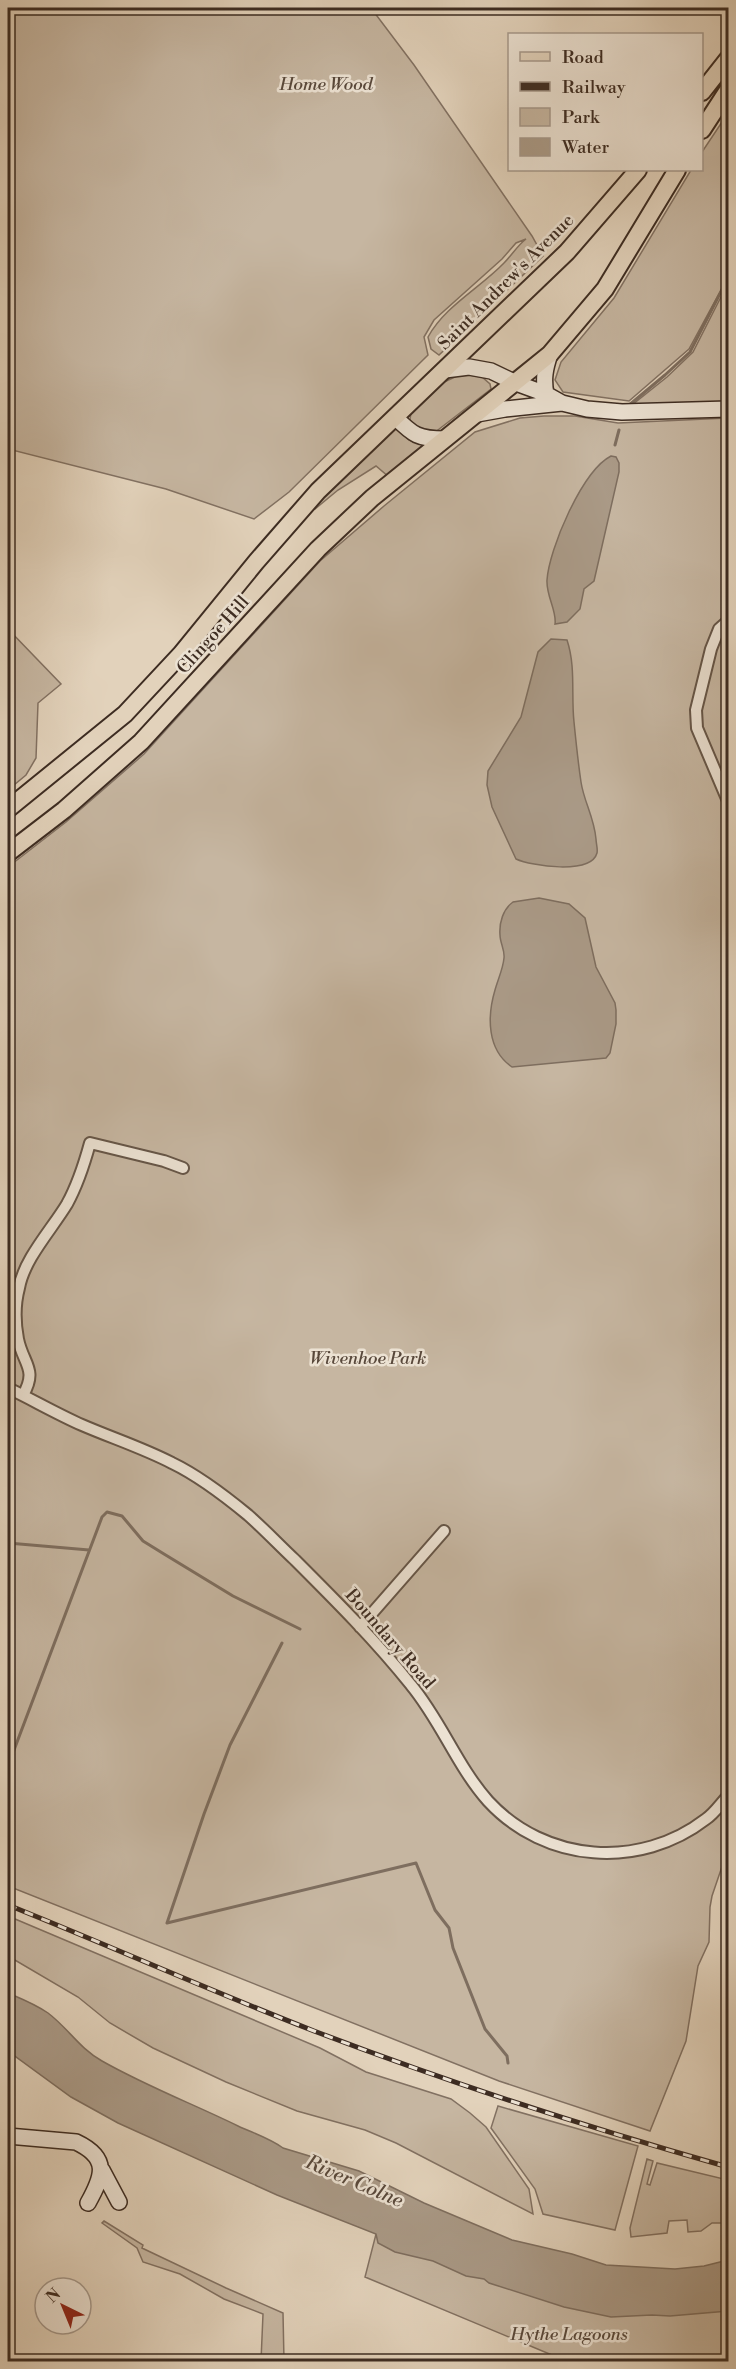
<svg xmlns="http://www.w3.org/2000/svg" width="736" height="2369" font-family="'Libre Bodoni',serif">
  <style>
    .green { fill: #c6b6a1; stroke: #827162; stroke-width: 1.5 }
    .water { fill: #aa9a87; stroke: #7e6e5f; stroke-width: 1.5 }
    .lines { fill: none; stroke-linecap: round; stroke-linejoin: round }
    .stream { stroke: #7e6e5f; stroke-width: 3 }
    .street-casing { stroke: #665648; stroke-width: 14 }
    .secondary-casing { stroke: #3d2c22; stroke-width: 18 }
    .primary-casing { stroke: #3d2c22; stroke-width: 20 }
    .street { stroke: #ece2d3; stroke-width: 10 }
    .secondary { stroke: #ece2d3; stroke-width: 15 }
    .primary { stroke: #e2d2bb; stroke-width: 16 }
    .rail-casing { stroke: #3d2c22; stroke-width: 5 }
    .rail { stroke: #ece2d3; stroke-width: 3; stroke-dasharray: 9; stroke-linecap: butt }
    .labels { text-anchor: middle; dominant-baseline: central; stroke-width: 5; stroke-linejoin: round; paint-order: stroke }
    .park-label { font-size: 18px; font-style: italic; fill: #58483b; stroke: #ece2d3 }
    .street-label { font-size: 18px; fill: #3d2c22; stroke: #ece2d3 }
    .water-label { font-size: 20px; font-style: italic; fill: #58483b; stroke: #ece2d3 }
  </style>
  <rect width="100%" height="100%" fill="#e2d2bb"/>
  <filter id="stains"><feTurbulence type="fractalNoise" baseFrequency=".00333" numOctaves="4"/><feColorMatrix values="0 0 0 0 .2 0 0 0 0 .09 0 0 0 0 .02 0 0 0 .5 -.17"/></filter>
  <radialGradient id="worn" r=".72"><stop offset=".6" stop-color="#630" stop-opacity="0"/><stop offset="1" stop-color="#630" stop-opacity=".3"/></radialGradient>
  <path class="green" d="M8,8H371L414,65L532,236L543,256L439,355L431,349L428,337C445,306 480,288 504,263C512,255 517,246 526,239L516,243L502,259L434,320L424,337L428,355L289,492L254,519L166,489L8,449Z
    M728,113V277L689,349L629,401L563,392L555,380L561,362L614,298L691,170H702V152Z
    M728,283V402L632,405L667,377L693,352Z
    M468,375L482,377L490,384L491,389L434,433L413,427L410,420L411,412L442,383L457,376Z
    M544,416H575L618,423L728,418V1849L712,1896L710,1907L709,1942L698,1966L686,2041L650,2131L499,2081L8,1886V867L66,822L144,754L320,561L384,506L475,432L520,418Z
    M395,427L409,440L424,445L423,447L389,477L376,466L338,490L315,509L312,506Z
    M8,629L61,684L38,703L36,758L26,775L8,790Z
    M8,1916L320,2048L366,2072L451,2099L470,2113L486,2127L529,2189L533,2214L396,2143L365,2130L297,2111L226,2082L153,2048L110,2023L78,1997L8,1956Z
    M498,2106L638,2146L615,2230L543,2214L535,2189L491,2128Z
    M647,2159L653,2161L647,2184L650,2185L657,2163L728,2180V2223H712L701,2231L688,2232L687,2220L669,2221L667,2233L631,2237L630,2228Z
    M104,2221L143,2245L142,2248L226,2288L283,2313L284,2361H261L263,2314L224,2299L180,2274L143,2262L137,2248L102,2223Z
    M376,2234L728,2290V2361H546L552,2355L365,2277Z"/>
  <path class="water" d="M611,456L616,457L619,463V472L594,581L584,589L580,609L567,622L555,624C557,611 546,596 547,580C549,549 582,471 611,456Z
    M551,639L567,640C576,667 571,695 574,722C576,742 578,762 581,782C584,802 594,817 596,839C596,843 598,849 597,853C591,875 531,866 516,859L492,807L487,785L488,771L521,717L538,652Z
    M539,898L569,904L585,918L596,967L615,1003L616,1010V1024L610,1053L606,1058L512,1067C487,1050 487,1017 495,990C498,979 503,969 504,958C505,950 500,943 500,935C499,923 503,909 513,902Z
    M8,1993C22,1999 35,2004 48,2013C68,2028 79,2048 102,2061C146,2086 193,2104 238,2126C253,2133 269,2138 283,2148L359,2171L424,2203L512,2240L572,2254L606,2265L675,2269L704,2266L728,2260V2311L670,2316L652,2315L611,2317L564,2307L489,2283L484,2279L466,2276L433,2261L395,2252L378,2243L376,2234L277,2195L118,2123L71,2097L8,2051Z"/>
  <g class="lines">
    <path class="stream" d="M628,406L665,375L690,352L728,278
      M615,445L619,430
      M8,1543L89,1550
      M282,1643L230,1745L204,1814L167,1923L416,1863L435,1910L449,1928L453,1948L485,2029L507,2056L508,2063
      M8,1766L102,1517L107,1512L122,1516L143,1541L164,1554L233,1596L300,1629"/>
    <defs>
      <path id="street" d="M728,621L719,629L711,649L696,710L697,728L728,801
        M8,1388C33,1400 57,1414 82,1425C112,1438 143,1448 172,1463C199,1476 225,1496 248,1515C264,1529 279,1545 295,1560C335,1600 376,1641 411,1685C441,1721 457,1766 488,1801C545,1863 640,1870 706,1819C715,1813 721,1803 728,1796
        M23,1395C38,1369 23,1364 18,1339C15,1323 15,1303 19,1288C24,1259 52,1229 67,1204C78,1184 84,1165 90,1143L164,1161L183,1168
        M360,1627L444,1531"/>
      <path id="secondary" d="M445,370L469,367L491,371L516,383L546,394L562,403L587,409L622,412L728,409
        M546,394C543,379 545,369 550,354
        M477,414L505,409L562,403
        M395,417C413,435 418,439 445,439
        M8,2136L76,2142C110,2158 103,2176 88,2203
        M102,2170L119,2202"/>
      <path id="primary" d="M702,92L728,59
        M702,130L728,90
        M8,809L125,714L181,654L256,562L318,491L567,252L638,170
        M8,853L64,810L141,742L318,549L372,498L550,354L605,289L677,170"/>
    </defs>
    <use href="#street" class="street-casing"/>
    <use href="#secondary" class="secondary-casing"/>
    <use href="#primary" class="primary-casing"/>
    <use href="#street" class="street"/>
    <use href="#secondary" class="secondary"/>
    <use href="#primary" class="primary"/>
    <defs>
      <path id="rail" d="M8,1905C110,1946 211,1991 314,2031C450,2083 589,2128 728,2167"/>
    </defs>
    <use href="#rail" class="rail-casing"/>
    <use href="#rail" class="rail"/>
  </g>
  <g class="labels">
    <g class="park-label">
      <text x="326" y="84">Home Wood</text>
      <text x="368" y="1358">Wivenhoe Park</text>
      <text x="569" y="2334">Hythe Lagoons</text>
    </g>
    <g class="street-label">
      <text transform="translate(506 282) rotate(-45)">Saint Andrew's Avenue</text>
      <text transform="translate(213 635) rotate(-48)">Clingoe Hill</text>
      <text transform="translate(390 1639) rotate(49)">Boundary Road</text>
    </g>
    <g class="water-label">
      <text transform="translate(354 2182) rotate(23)">River Colne</text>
    </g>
  </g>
  <rect width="736" height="2369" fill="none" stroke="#e2d2bb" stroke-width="30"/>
  <rect x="9" y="9" width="718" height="2351" fill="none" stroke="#3d2c22" stroke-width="3"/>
  <rect x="15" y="15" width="706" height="2339" fill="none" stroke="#3d2c22" stroke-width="1.5"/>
  <rect x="508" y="33" width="195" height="138" fill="#ece2d3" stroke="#a6998c" stroke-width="1.5"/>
  <rect x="520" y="52" width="30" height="9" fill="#e2d2bb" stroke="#a6998c" stroke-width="1.5"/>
  <text x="562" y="63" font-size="18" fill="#3d2c22">Road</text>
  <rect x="520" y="82" width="30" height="9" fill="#3d2c22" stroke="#a6998c" stroke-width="1.5"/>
  <text x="562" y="93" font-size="18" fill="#3d2c22">Railway</text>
  <rect x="520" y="108" width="30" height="18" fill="#c6b6a1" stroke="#a6998c" stroke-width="1.5"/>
  <text x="562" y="123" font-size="18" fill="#3d2c22">Park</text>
  <rect x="520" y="138" width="30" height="18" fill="#aa9a87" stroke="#a6998c" stroke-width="1.5"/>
  <text x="562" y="153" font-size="18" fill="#3d2c22">Water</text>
  <g transform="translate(63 2306) rotate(317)"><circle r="28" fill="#ece2d3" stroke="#a6998c" stroke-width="1.5"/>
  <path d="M0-4.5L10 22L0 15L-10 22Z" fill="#8f2418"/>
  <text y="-9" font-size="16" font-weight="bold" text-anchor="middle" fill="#3d2c22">N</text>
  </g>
  <rect width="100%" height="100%" filter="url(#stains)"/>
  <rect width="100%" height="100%" fill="url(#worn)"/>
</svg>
